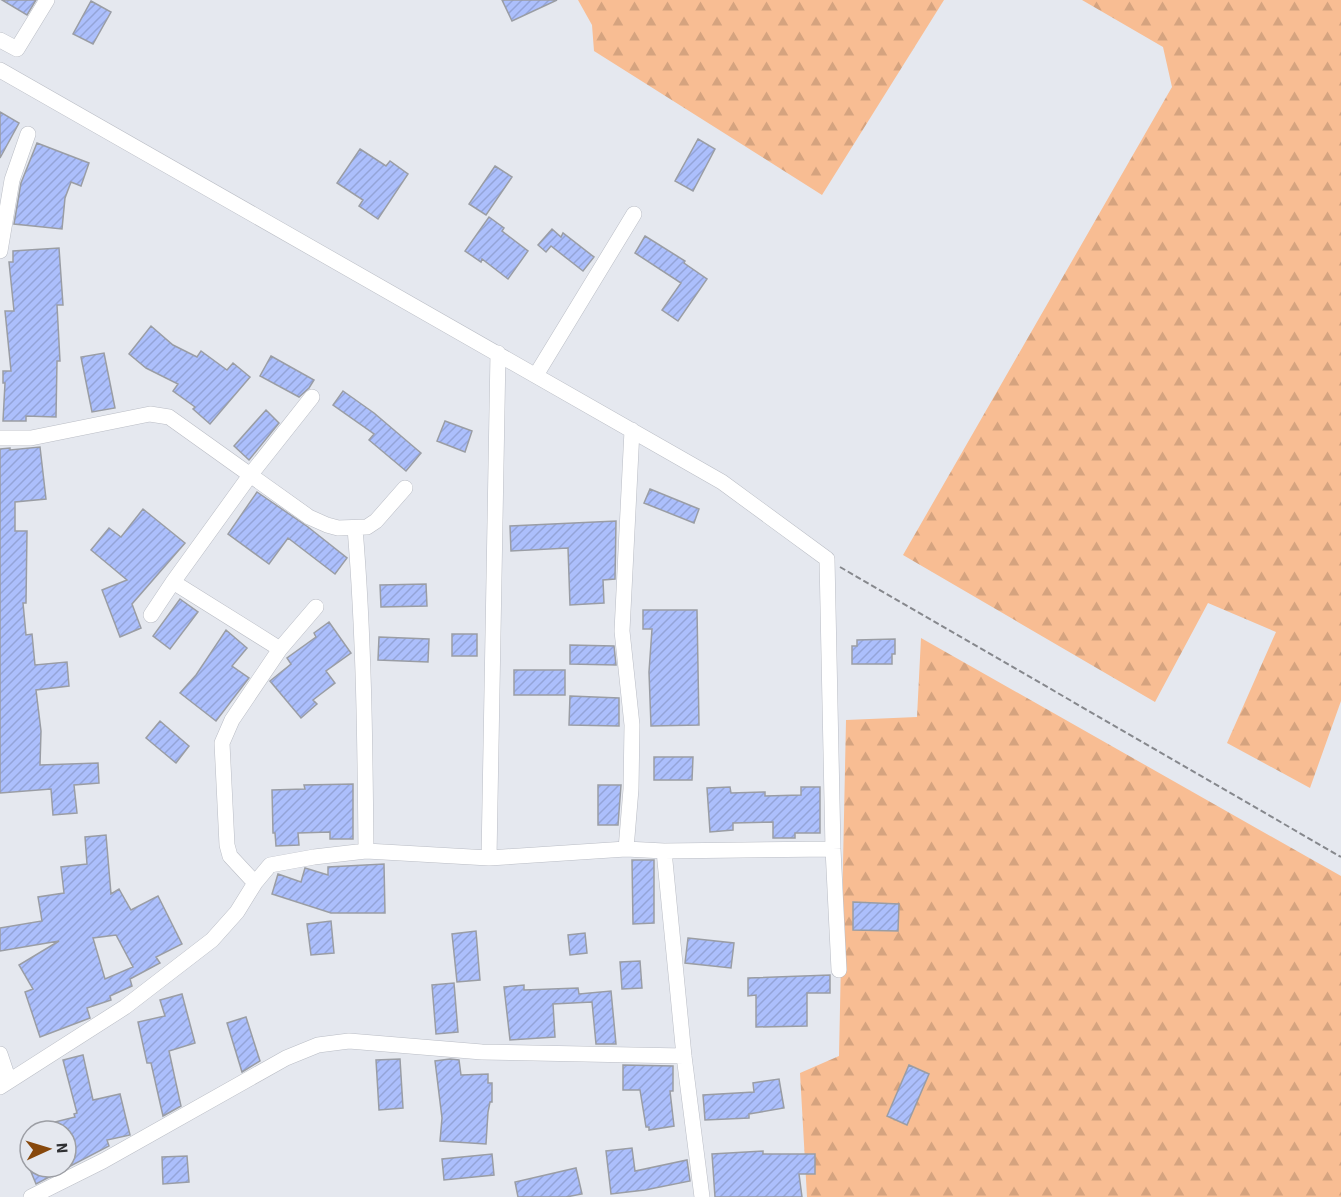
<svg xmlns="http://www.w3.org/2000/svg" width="1341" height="1197" font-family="'Source Sans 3',sans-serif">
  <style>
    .forest { fill: url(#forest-firs) }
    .building { fill: url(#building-hatch); stroke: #9a9da4; stroke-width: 1.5; fill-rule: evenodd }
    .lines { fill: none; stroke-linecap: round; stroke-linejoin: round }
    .street-casing { stroke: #babdc5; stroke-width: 16 }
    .path { stroke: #86888d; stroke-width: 2; stroke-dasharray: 6 3; stroke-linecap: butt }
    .street { stroke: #fff; stroke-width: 15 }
  </style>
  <defs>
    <pattern id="forest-firs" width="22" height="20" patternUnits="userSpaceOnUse" patternTransform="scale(1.5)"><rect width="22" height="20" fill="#f8bd93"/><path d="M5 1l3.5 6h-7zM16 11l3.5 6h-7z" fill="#d5a37f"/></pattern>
    <pattern id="building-hatch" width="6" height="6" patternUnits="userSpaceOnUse" patternTransform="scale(1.5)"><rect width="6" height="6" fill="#acbffc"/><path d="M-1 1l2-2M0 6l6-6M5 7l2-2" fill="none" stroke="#94a4d8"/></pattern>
  </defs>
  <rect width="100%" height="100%" fill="#e5e8ef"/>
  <path class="forest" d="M578,0H944L822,195L594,51L592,25Z
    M1082,0H1341V701L1310,788L1227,743L1276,632L1208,603L1155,702L903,555L1172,87L1163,47Z
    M921,638L1341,876V1197H807L800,1073L839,1056L846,720L917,717Z"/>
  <path class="building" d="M2,0H36L27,15Z
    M502,0H557L512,21Z
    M91,1L111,12L93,44L73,34Z
    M0,112L19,123L0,158Z
    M698,139L715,149L693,191L675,181Z
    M37,143L89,163L81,186L71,182L65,198L62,229L14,224L21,183Z
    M360,149L386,166L390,161L408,174L378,219L359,206L363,200L337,183Z
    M495,166L512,177L486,215L469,204Z
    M489,217L504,228L502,231L528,251L508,279L482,259L481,262L465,251Z
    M552,229L561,237L563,233L594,257L583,271L551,246L546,252L538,245Z
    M645,236L685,261L684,263L707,279L678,321L662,310L681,283L635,253Z
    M59,248L63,305H57L60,361H57L56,417L26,416V421H3L5,383H3V371H11L5,311H14L9,262H13V251Z
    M151,326L173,345L197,357L201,351L227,370L233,363L250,377L210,424L193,409L195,407L173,391L178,384L146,368L129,354Z
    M104,353L115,408L92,412L81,357Z
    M271,356L314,380L309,388L299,397L260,376Z
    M343,391L374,413L421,453L406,471L369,440L374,434L333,405Z
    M266,410L279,423L249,460L234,446Z
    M445,421L472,431L465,452L437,441Z
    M40,447L46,499L15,502V531H27L26,603H23L26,635L32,634L35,665L67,662L69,686L36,690L41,731L40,765L98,763L99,783L74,785L77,813L53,815L51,789L0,793V449L10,448V450Z
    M650,489L699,509L694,523L644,503Z
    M257,492L308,527L347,558L335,574L288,538L269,564L228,534Z
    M143,509L185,543L132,604L141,628L120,637L102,590L127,580L91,550L109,528L121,537Z
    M616,521L615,579L603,580L604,603L570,605L568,548L511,551L510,526Z
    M426,584L427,606L381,607L380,585Z
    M180,599L198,612L170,649L153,636Z
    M643,610H697L699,725L651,726L649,672L652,629H643Z
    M329,622L351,653L326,671L335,683L313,700L317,704L301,718L270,681L291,664L287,658L316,637L314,633Z
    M226,630L247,648L232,666L249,678L216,721L180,693L196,675Z
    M452,634H477V656H452Z
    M379,637L429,639L428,662L378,660Z
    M895,639V654H892V664H852V646H857V640Z
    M570,645L614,646L616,665L570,664Z
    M514,670H565V695H514Z
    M570,696L619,698V726L569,725Z
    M160,721L189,746L176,763L146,738Z
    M654,757H693L692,780H654Z
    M353,784V839H330V832L298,833L299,845L276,846L275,833H273L272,790L305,789L304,785Z
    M598,785H621L618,825H598Z
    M730,787L731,793L765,792V796L801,795V787H820V833H795V838H773V822L733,823V830L710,832L707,788Z
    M106,835L111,894L119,889L131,910L158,896L182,944L156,957L160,963L130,979L132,986L110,996L111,1000L87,1008L90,1018L40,1037L25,992L33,989L19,965L59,941L0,951V928L42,921L38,897L64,893L61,867L87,864L85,837ZM116,935L133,967L105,979L93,938Z
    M632,860H654V923L633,924Z
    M384,864L385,913H331L272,894L278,874L301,882L305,868L328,875V867Z
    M853,902L899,904L898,931L853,930Z
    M331,921L334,953L311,955L307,924Z
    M476,931L480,980L457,982L452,934Z
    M585,933L587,953L570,955L568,935Z
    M688,938L734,943L731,968L685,963Z
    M640,961L642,988L622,989L620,962Z
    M830,975V993H807V1026L756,1027V995L748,996V978Z
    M454,983L458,1032L436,1034L432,985Z
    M524,985V990L578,988L579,994L611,991L616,1044H596L592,1002L553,1004L555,1037L510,1040L504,987Z
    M182,994L195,1043L169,1051L181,1106L163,1116L151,1063H147L138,1022L165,1016L160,1000Z
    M246,1017L260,1061L242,1072L227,1023Z
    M83,1055L93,1100L120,1094L130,1135L107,1140L109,1146L36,1184L29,1167H66V1131H36L35,1127L75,1117L74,1114L77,1113L63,1060Z
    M400,1059L403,1108L379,1110L376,1060Z
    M450,1059L459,1060L461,1075L488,1074V1083H492V1102H490L488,1112L486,1144L440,1141L442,1118L435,1061Z
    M623,1065L673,1066V1091H670L674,1126L649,1130V1127H646L640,1090H623Z
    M909,1065L929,1074L907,1125L887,1116Z
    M779,1079L784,1108L749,1114V1118L705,1120L703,1095L754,1092L753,1083Z
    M632,1148L635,1171L687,1160L690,1181L645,1190L611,1194L606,1151Z
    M763,1151V1154H815V1174H799L802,1197H715L712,1154Z
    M492,1154L494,1175L444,1180L442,1159Z
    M187,1156L189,1182L163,1184L162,1157Z
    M576,1168L582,1194L566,1197H518L515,1182Z"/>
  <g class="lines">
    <defs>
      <path id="street" d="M0,40L17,49L47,0
        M0,70L722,482L827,559L833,849L839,970
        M0,251L12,180L28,134
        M536,375L634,214
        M0,438H31L150,414L169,417L309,517L327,525L338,528L367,527L376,521L405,488
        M355,528C364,636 365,743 366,851
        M151,615L173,582
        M280,649L173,582L251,474L312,397
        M626,849L631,789L632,725L622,631L632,430
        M664,851L684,1056L702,1197
        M489,858L498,353
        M255,883L230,856L227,845L222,743L232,720L280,649L316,607
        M0,1054L9,1081
        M0,1087L125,1007L212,940L237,912L255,883L270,865L314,857L366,851L489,858L626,849L664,851L833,849
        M31,1197L103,1161L286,1058L318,1045L349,1041L482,1052L684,1056"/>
    </defs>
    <use href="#street" class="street-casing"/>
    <path class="path" d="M840,567L1341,857"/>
    <use href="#street" class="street"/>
  </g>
  <g transform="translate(48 1149) rotate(86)"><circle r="28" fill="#e5e8ef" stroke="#9c9ea4" stroke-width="1.5"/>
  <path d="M0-4.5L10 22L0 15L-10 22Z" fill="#87480c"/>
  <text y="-9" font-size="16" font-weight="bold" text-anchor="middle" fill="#2f3033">N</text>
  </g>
</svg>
